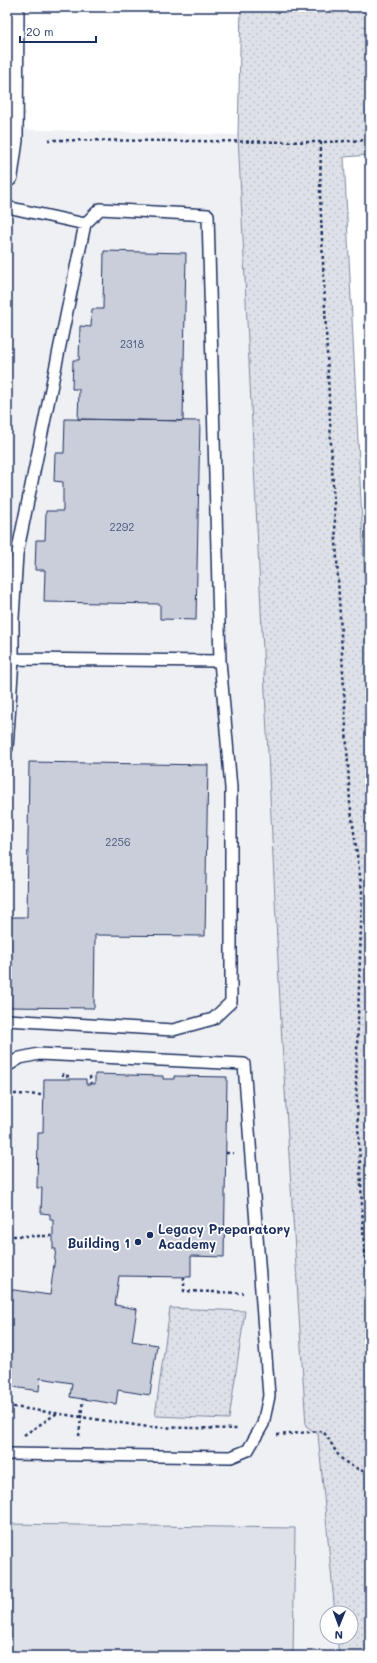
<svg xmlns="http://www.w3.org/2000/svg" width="377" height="1663" font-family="Mali,sans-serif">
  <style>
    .built { fill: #eff0f4 }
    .green { fill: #dee1e7; stroke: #7c88a2 }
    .park { fill: url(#park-dots); stroke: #7c88a2 }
    .building { fill: #caceda; stroke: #1b2f5e }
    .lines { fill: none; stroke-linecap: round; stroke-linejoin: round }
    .service-casing { stroke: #1b2f5e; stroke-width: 14 }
    .minor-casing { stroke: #1b2f5e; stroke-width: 24 }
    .path { stroke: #1b2f5e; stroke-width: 2.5; stroke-dasharray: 3 3; stroke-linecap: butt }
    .service { stroke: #fff; stroke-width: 11 }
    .minor { stroke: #fff; stroke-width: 21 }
    .poi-dot { fill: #1b2f5e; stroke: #fff; stroke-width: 1.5 }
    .labels { text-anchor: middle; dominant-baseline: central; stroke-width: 3.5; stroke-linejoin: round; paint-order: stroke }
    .number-label { font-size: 11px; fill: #47577d }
    .poi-label { font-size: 13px; font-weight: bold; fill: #1b2f5e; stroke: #fff; text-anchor: start }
  </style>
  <defs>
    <pattern id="park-dots" width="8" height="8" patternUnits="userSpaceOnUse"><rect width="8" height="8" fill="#dee1e7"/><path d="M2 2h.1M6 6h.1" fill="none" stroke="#bec1c9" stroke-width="1.8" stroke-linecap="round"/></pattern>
  </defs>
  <rect width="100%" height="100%" fill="#fff"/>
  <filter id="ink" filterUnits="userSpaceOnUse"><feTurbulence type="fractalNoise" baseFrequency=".025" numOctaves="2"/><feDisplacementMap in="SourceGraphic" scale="8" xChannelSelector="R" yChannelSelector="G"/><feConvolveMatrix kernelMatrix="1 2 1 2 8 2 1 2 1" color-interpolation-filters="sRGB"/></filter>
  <g filter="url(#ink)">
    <path class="built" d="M7,129L238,135L282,1043L306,1426L318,1434L335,1613H327V1637H337L339,1656H7Z"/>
    <path class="green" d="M7,1524L295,1528L293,1656H7Z"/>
    <path class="park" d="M241,7H370V155L344,157L370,682V1656H339L337,1637H351V1613H335L318,1434L306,1426L282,1043L238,135Z
      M170,1308L245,1311L229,1419L155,1416Z"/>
    <path class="building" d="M104,251L186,253L183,421L78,419L79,389H72L73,360H79L80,326L91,327L92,309H103Z
      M65,419L200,421L196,620L160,619V604L44,602L45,570H35L36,540H45L46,511H63V482L54,481L55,453H64Z
      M29,762L208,765L205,936L95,935L94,1008L7,1007V917H27Z
      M95,1074L163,1076V1079H174V1076L227,1077L224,1257L191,1256V1277L119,1276L115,1305L137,1309L132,1341L157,1345L150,1395L118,1390L116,1404L70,1397L72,1383L40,1378L39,1391L7,1386V1289L50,1295L56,1249H53V1220H50V1214L41,1213L42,1188H37L38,1133H43L44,1079H86V1084H95Z"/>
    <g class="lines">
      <defs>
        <path id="service" d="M7,207L85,224L17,554L13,618L7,617
          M13,618V659L220,661L208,215L100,209L85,224
          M7,748L13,659
          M7,1020L173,1030L213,1019L231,1002V788L220,661
          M7,1066L20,1058L39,1054L244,1064L269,1396L263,1424L248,1450L231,1457L7,1454"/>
        <path id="minor" d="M7,176L12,140L13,7"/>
      </defs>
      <use href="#service" class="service-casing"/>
      <use href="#minor" class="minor-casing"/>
      <path class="path" d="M48,140L321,142L370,140
        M321,142L320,194L332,466L350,803L362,891L356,1084L364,1246L370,1288
        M63,1073V1076H71
        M90,1076L91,1084
        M14,1094L44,1095
        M226,1153H233
        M224,1230H239
        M7,1236H53
        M184,1277V1291L243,1293
        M7,1406L148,1427L238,1429
        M24,1435L56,1414
        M277,1435L322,1431C330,1438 333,1449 340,1457C348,1466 359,1469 370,1474
        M79,1436L83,1399"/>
      <use href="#service" class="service"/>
      <use href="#minor" class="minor"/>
    </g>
  </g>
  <g class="poi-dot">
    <circle cx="150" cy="1235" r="4"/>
    <circle cx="138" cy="1242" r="4"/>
  </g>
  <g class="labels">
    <g class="number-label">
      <text x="132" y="343">2318</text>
      <text x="122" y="526">2292</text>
      <text x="118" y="841">2256</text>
    </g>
    <g class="poi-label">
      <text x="158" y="1228">Legacy Preparatory<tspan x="158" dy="15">Academy</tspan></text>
      <text x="130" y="1242" text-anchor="end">Building 1</text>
    </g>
  </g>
  <rect width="377" height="1663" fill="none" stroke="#fff" stroke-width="24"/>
  <rect x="12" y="12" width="353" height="1639" fill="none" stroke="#1b2f5e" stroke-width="1.5" filter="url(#ink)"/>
  <g transform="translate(339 1625) rotate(181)"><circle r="19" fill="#ffffff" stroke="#a4acbf"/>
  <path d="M0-3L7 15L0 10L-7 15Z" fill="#1b2f5e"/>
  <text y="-6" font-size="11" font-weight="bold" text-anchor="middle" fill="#1b2f5e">N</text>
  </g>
  <path d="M20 36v6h76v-6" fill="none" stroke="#1b2f5e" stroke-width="2"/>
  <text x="26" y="36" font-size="12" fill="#1b2f5e" stroke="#ffffff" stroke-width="3" paint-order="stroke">20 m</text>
</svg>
